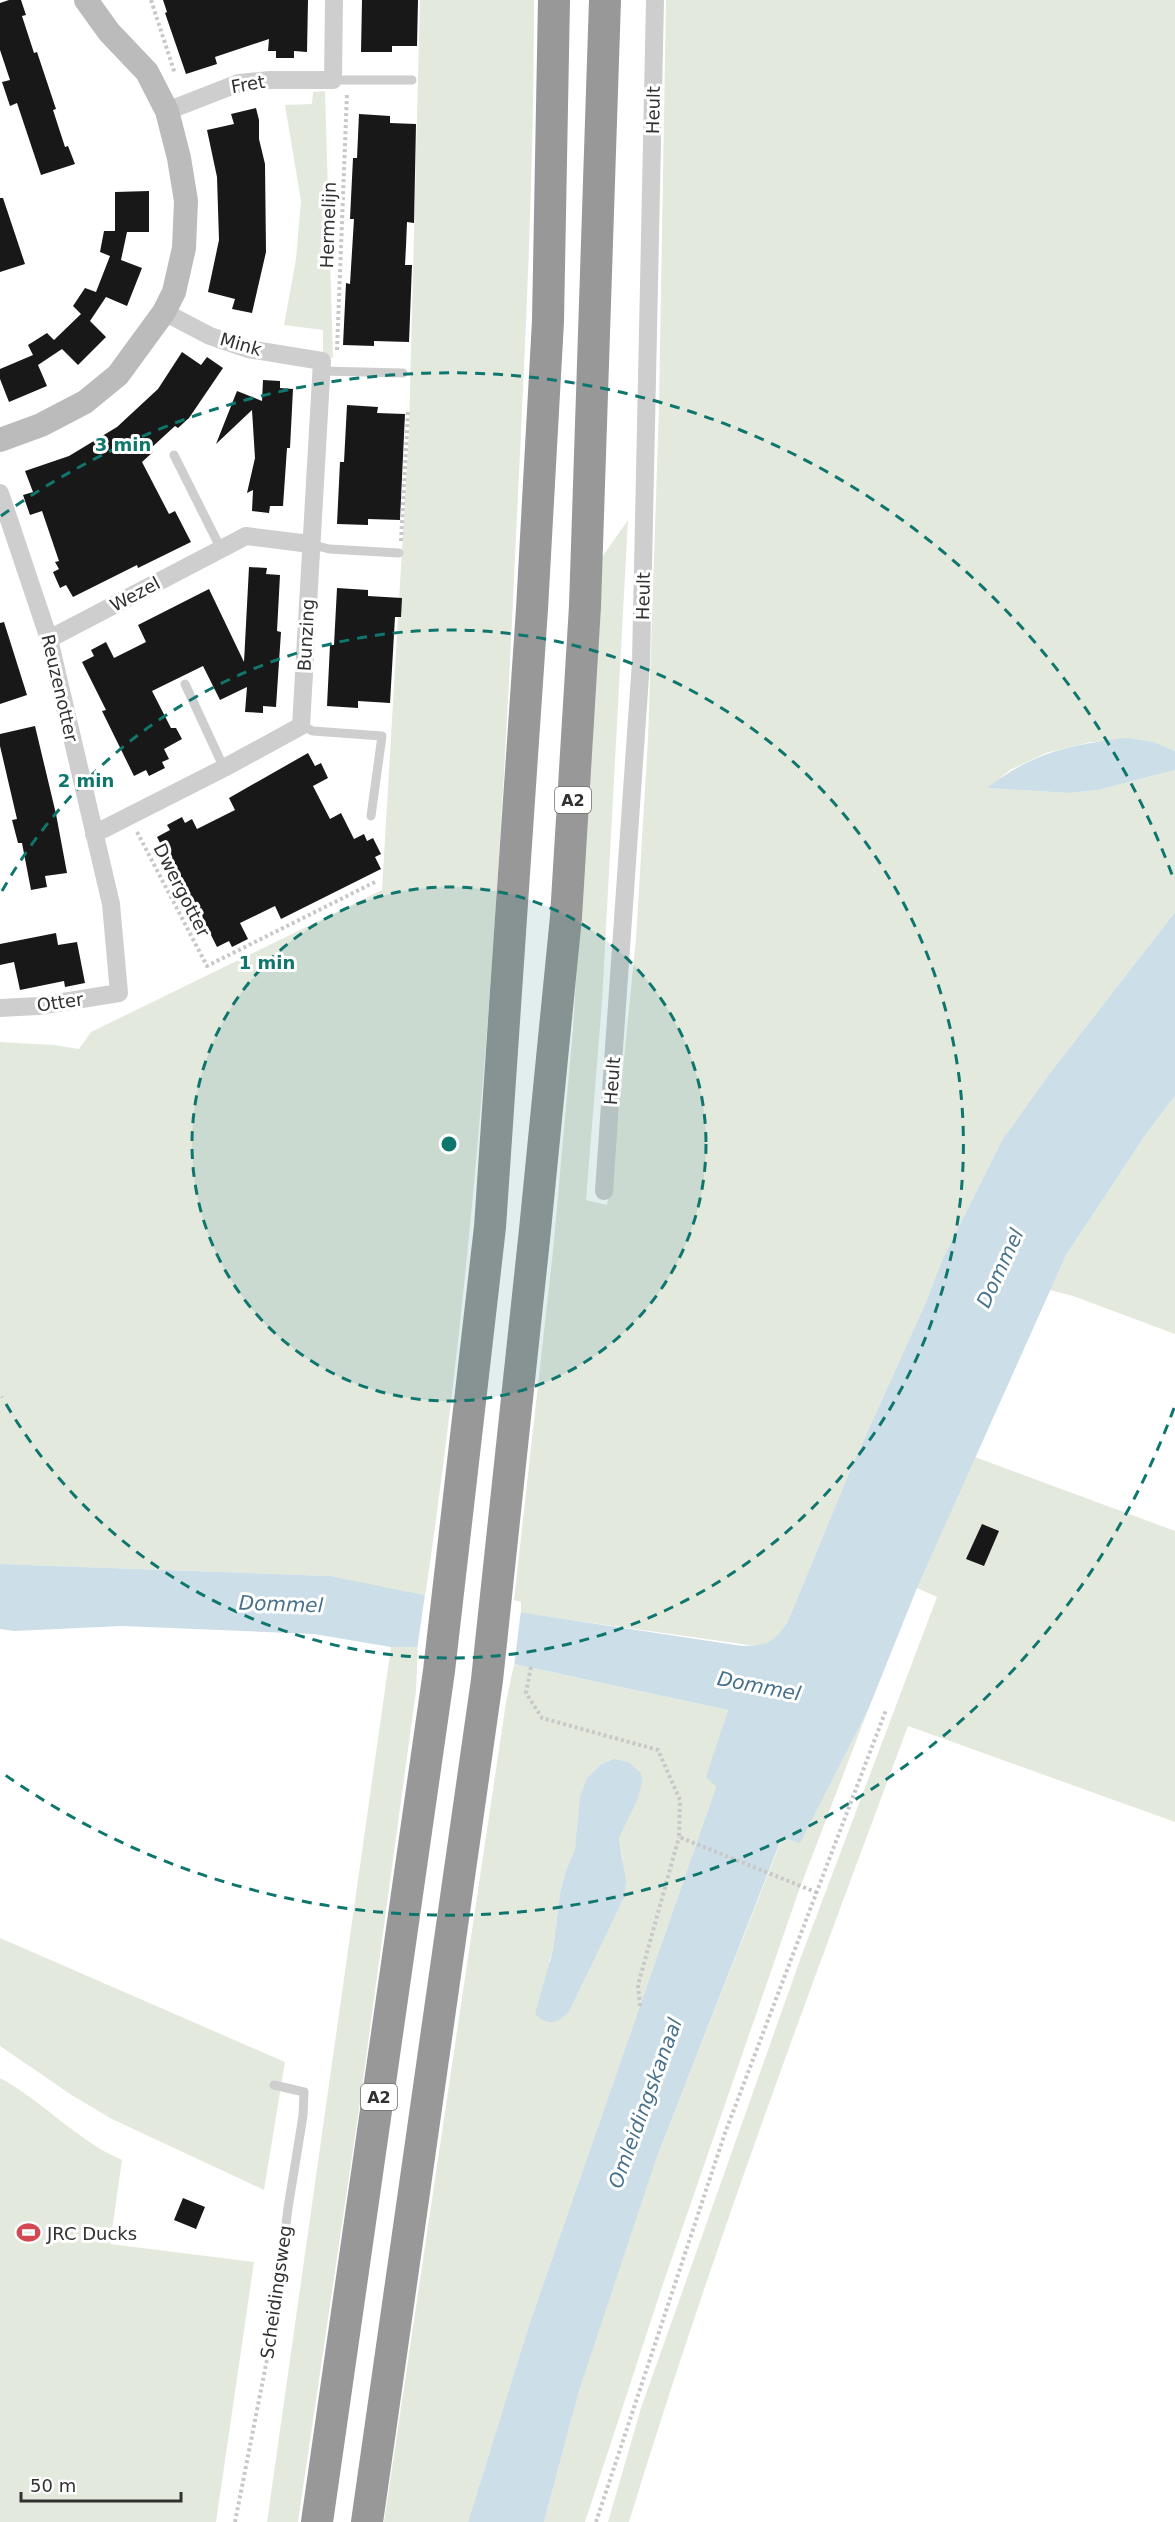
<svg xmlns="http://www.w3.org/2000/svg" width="1175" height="2522" font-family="'DejaVu Sans',sans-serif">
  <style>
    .green { fill: #e4e9de; fill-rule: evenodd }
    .water { fill: #ccdee7 }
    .pier { fill: #fff }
    .building { fill: #181818 }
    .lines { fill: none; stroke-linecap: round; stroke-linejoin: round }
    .path { stroke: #c8c8c8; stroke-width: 4; stroke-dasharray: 3 3; stroke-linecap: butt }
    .lane { stroke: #cecece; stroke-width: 9 }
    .street { stroke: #cecece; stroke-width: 18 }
    .secondary { stroke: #bbb; stroke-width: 24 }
    .highway { stroke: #989898; stroke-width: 32 }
    .ring { fill: none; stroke: #0f766e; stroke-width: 3; stroke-dasharray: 10 8 }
    .labels { text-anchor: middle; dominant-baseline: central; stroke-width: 6; stroke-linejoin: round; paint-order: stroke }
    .shield { fill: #fff; stroke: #6f6f6f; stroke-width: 1.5 }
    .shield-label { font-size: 16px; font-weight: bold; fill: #313131 }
    .street-label { font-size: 18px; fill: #313131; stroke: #fff }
    .poi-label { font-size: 18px; fill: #313131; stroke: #fff; text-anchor: start }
    .water-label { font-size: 20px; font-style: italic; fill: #47718b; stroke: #fff }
    .centre { fill: #0f766e; stroke: #fff; stroke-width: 3 }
    .ring-label { font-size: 18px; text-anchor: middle; font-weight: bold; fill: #0f766e; stroke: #fff; stroke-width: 6; stroke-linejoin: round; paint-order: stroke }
  </style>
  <rect width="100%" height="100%" fill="#fff"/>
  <path class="green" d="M420,0H534C534,193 523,386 514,579C498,920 475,1260 425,1597L330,1576L0,1564V1042L54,1045L79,1049L91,1032L382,890L409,431Z
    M666,0H1175V751L1154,742H1091L1046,753L1010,770L988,788L1069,793L1098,790L1175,770V912L1050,1073L1002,1140L942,1260L926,1302L852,1466L787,1623L774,1642L756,1646L521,1613V1602L514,1600L553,1251L573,1029L602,557L628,520L602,1002L586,1200L607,1205L616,1139L636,939L648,739L659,407Z
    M325,91L333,358L323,356V330L284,325L296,259L301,201L285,105L312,104L313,92Z
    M1175,1096V1334L1073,1296L1050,1290L1066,1255L1146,1134Z
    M975,1457L1175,1531V1822L908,1726C810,1989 711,2253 629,2522H608L641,2408L801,1957L937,1597L917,1588Z
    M391,1647H418L416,1691L360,2102L298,2522H267Z
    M514,1664L728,1710L707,1777L716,1787L528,2328L468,2522H384L506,1702ZM614,1759L622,1828L619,1838L623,1859L624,1898L569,2012L549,1961L553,1950L560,1893L565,1873L575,1849L587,1778L601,1764Z
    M868,1710L798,1893L663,2284L585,2522H544L579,2391L657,2157L783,1836L800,1842Z
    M0,1938L285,2062L264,2190L112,2119L73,2096L0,2046Z
    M0,2078C43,2101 76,2140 122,2160L110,2244L254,2262L216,2522H0Z"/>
  <path class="water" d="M1127,738L1154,742L1175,751V770L1098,790L1069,793L987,788C1031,753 1072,744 1127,738Z
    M1175,912V1096L1146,1134L1066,1255L917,1588L868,1710L800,1843L782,1837L657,2157L579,2391L544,2522H468L528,2328L716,1787L706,1777L728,1710L514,1664L418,1647H391L314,1634L122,1626L14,1631L0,1629V1564L330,1576L472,1605L742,1646C767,1646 773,1643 787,1623L852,1466L926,1302L942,1260L1002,1140L1050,1073Z
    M614,1759L628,1762L641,1773L642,1782L638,1798L619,1838L626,1881L624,1898L569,2012C557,2024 547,2026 535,2014L553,1950L560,1893L565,1873L575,1849L580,1797L587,1778L601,1764Z"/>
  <path class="pier" d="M425,1594L521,1610L514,1667L466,1656L417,1650Z"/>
  <path class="building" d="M9,0H21L26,15L22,16L34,53L37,52L56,109L53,110L65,147L68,146L75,164L41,175L17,103L10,106L2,82L10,80L0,50V3Z
    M163,0H308L307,52L294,51V58H276V51H268L269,39L215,57L217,64L186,74L165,13L167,12Z
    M362,0H418L417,46H392V52H361Z
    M256,108L259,120V139L265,164L266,252L252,313L232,309L235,299L208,292L219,240L217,177L207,130L234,124L231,114Z
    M359,114L390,116V123L416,124L414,223L407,222L406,246L405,265H412L409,342L374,341V346L343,345L346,283L350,284L354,219H350L353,158H357Z
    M149,191V232H127L121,260L142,268L127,306L106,297L90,321L106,337L78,365L62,349L38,365L47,386L9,402L0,379V369L33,355L28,345L47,333L54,340L81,314L73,306L85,288L96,292L110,256L100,252L104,231H115V192Z
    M0,198H3L25,264L0,272Z
    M182,352L201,365L207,357L223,368L189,418L178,428L175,426L163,437L150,449L153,452L142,462L169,514L175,511L191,542L138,568L137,565L73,597L66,585L60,588L53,572L59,569L55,562L59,561L42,511L30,515L23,495L33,492L25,471L69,456L117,427L158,389Z
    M263,380L280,381V388L293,389L290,448H287L283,506H270L269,513L252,511L253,490L247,493L255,458L252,410L216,444L237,391L262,401Z
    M347,405L378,407L377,413L405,414L400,520L368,519V525L337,524L340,462H344Z
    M249,567L267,568L266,574L280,575L277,631L281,632L276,707L263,706V713L245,712L247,687L220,700L203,666L152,691L171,728H176L182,739L164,749L169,759L162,762L165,768L149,776L146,770L134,776L102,711L106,710L82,662L94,656L91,650L106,642L114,658L146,642L138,625L209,589L244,662Z
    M337,588L368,590V596L402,598L401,617H395L390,703L358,701V708L327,706L330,645H334Z
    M4,622L27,695L0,704V623Z
    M35,726L56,814L67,873L45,876L47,887L31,890L22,843H18L12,820L17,819L0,746V734Z
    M308,753L315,766L321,763L328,778L313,786L330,819L341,813L354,839L364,834L367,841L373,838L381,854L375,857L381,869L281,919L275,906L240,923L248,939L232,947L229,941L217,947L193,899L189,900L157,837L170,830L167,825L182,817L185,823L192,819L197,829L235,810L229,798Z
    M56,933L58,945L77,942L85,983L65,987L64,981L20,990L14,962L0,965V944Z
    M982,1524L999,1531L984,1566L966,1559Z
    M183,2198L205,2207L196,2229L174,2220Z"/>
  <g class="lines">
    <path class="path" d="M151,0L175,74
      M337,350L347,94
      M401,541L408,412
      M137,832L207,966L377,881
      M531,1667L526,1693L542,1718L658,1750L680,1800L679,1837L818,1893
      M640,2006L638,1985L679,1837
      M235,2522L272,2334
      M596,2522L725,2133L886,1710"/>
    <path class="lane" d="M333,80H412
      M322,371L403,373
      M174,455L221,549
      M310,544L329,549L399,553
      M185,684L224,768
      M301,726L313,731L382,736L371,816
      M274,2322L288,2208L303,2116L304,2092L274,2085"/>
    <path class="street" d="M167,111L239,83L270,80H333L334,0
      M0,493L49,639L111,904L119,993L38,1006L0,1008
      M49,639L246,536L310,544
      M94,834L224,768L301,726L322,361L248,349L210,336L164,312
      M604,1191L641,662L655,0"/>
    <path class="secondary" d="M0,440L41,425L85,402L118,375L164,312L174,292L184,248L186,201L179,158L167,111L147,72L109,32L86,0"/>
    <path class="highway" d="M317,2522L439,1671L490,1227L532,609L548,321L554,0
      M367,2522L487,1680L535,1230L566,917L585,606L605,0"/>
  </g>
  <circle cx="449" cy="1144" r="257" fill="#0f766e" fill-opacity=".12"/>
  <g class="ring">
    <circle cx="449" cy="1144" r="257"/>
    <path d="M2 891A514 514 0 1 1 2 1397"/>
    <path d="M1174 1408A772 772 0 0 1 1 1772M1 516A772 772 0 0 1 1174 880"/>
  </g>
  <defs>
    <symbol id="stadium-bare" viewBox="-9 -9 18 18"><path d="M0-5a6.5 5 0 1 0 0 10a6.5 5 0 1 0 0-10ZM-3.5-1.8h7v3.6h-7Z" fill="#d34853" stroke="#fff" stroke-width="2.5" paint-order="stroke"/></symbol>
  </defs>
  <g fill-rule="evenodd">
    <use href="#stadium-bare" x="12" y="2216" width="33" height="33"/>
  </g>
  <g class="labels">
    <g class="shield">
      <rect x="555" y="787" width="36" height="26" rx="4.5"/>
      <rect x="361" y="2084" width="36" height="26" rx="4.5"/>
    </g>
    <g class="shield-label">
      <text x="573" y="800">A2</text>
      <text x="379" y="2097">A2</text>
    </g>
    <g class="street-label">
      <text transform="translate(248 84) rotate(-10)">Fret</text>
      <text transform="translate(653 110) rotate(-89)">Heult</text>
      <text transform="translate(328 225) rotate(-88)">Hermelijn</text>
      <text transform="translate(241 344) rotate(16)">Mink</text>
      <text transform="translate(135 594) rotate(-28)">Wezel</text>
      <text transform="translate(643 596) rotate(-89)">Heult</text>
      <text transform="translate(306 635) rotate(-87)">Bunzing</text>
      <text transform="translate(60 688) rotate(77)">Reuzenotter</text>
      <text transform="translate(182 890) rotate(63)">Dwergotter</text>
      <text transform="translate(60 1002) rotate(-8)">Otter</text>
      <text transform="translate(612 1081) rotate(-86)">Heult</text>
      <text transform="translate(276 2292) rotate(-82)">Scheidingsweg</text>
    </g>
    <g class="poi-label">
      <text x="47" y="2233">JRC Ducks</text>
    </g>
    <g class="water-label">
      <text transform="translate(1000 1268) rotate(-65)">Dommel</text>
      <text transform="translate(281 1604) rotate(2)">Dommel</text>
      <text transform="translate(759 1686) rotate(11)">Dommel</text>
      <text transform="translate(645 2103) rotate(-70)">Omleidingskanaal</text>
    </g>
  </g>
  <circle cx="449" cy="1144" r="9" class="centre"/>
  <g class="ring-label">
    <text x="123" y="451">3 min</text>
    <text x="86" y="787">2 min</text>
    <text x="267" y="969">1 min</text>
  </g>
  <path d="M21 2492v9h160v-9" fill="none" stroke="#313131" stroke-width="3"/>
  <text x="30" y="2492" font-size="18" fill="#313131" stroke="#ffffff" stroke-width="4.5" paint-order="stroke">50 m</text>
</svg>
